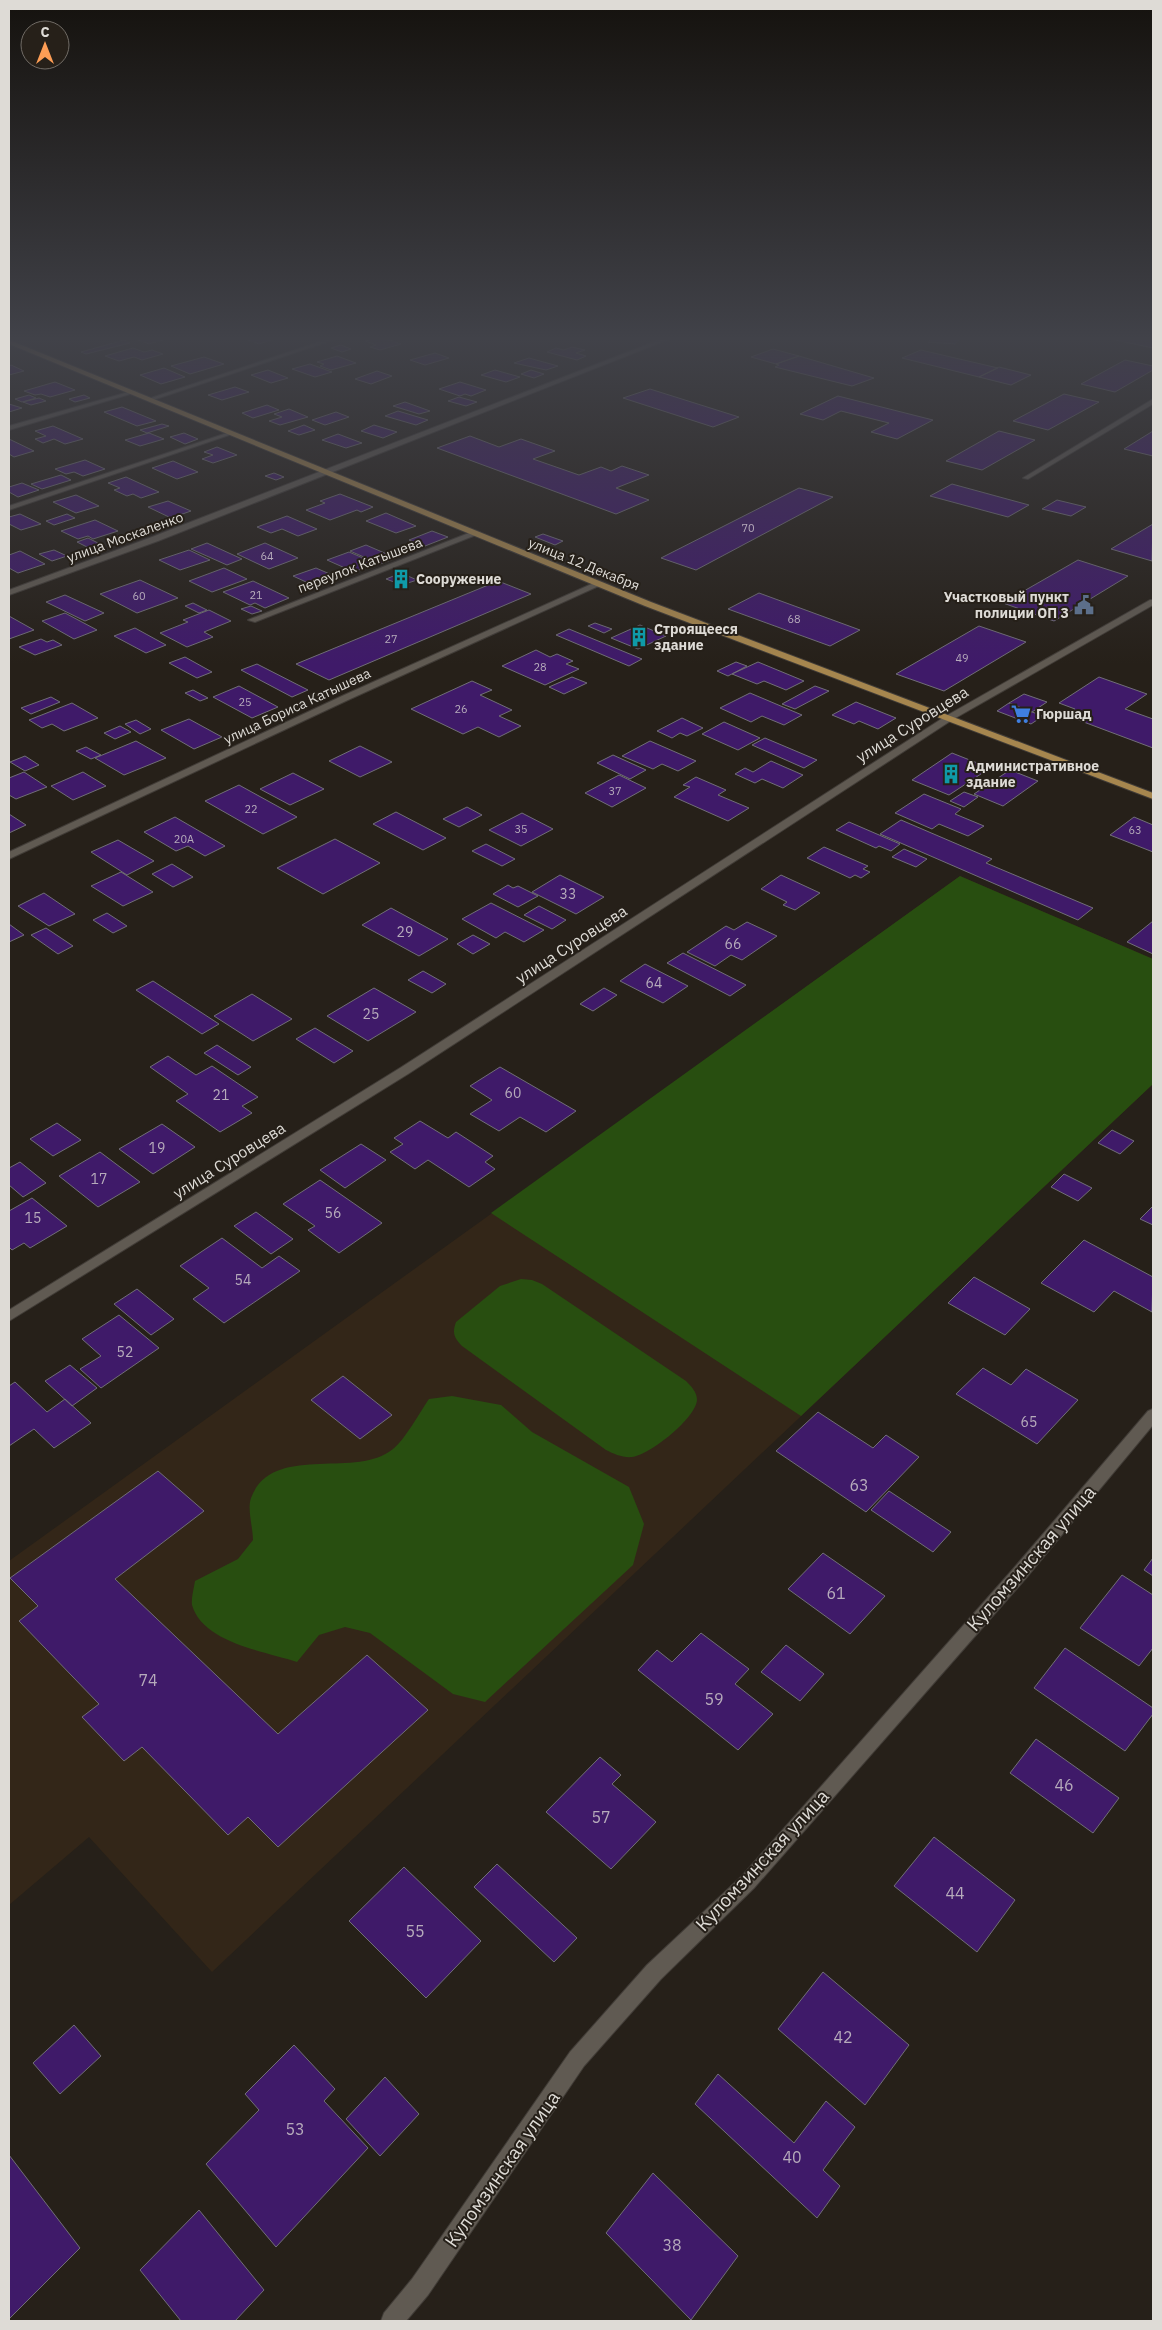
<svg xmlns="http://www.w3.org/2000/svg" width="1162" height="2330" font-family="'IBM Plex Sans',sans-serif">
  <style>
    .education { fill: #332618 }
    .green { fill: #284e10 }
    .building { fill: #3f1a69; stroke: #716e77 }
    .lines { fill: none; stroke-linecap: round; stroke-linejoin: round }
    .minor-casing { stroke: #413c37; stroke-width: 2 }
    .major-casing { stroke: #413c37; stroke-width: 2 }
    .minor { fill: #605a52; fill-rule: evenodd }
    .major { fill: #a6864e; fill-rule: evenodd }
    .labels { text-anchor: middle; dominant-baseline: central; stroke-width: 4; stroke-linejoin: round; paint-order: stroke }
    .far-number-label { font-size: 11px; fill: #b6abbb }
    .far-street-label { font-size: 14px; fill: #dedbd6; stroke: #262019 }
    .far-poi-label { font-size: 14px; font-weight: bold; fill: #dedbd6; stroke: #262019; text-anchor: start }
    .number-label { font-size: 14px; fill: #b6abbb }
    .street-label { font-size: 16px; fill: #dedbd6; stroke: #262019 }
    .near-number-label { font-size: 16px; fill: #b6abbb }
    .near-street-label { font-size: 19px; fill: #dedbd6; stroke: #262019 }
  </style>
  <rect width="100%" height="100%" fill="#262019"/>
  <path class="education" d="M960,876L1153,959V1084L212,1972L89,1837L9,1905V1561Z"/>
  <path class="green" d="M960,876L1153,959V1084L801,1416L491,1213Z
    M521,1279L532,1280L542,1284L686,1381C691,1386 697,1392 697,1400C696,1418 650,1455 632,1457C623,1458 614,1454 606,1450L462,1346C454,1338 452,1333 456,1322L500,1286Z
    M452,1396L501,1405L532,1432L629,1487L644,1524L633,1565L485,1702L453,1694L370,1633L345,1627L319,1635L297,1662C264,1651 203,1643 192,1605C191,1598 194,1588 195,1581L238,1559L253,1540C253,1528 247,1509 251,1498C272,1442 356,1480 393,1449C404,1441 420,1412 429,1399Z"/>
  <path class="building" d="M133,338H169L149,344Z
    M242,338H278L259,344Z
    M376,338H383L401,344L380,350L370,347L376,345L365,341Z
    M932,338H961L955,344L928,342Z
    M1106,338H1153V348Z
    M124,340L130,343L86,354L81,352Z
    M341,345L351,349L342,352L331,348Z
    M572,347L585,350L576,353L586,356L577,360L547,352L556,348L564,350Z
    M133,348L144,352L152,350L163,354L142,360L134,357L119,361L105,356Z
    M773,349L799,356L776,364L751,357Z
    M921,350L998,368L979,377L902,358Z
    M435,353L449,358L425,365L410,360Z
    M337,356L356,363L331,370L320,366L324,364L317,362Z
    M799,356L874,378L852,386L775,367L779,365L776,364Z
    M204,357L224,364L190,374L171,366Z
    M529,358L558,366L546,370L514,363Z
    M1125,360L1153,366V370L1115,392L1081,384Z
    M310,364L332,372L315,377L292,369Z
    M11,365L24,371L9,375V366Z
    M999,367L1031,375L1011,385L979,377Z
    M164,368L185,377L161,384L140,375Z
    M268,370L288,378L271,383L251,375Z
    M495,370L520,377L506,382L481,375Z
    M531,370L544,374L534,378L521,374Z
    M377,371L392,376L371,384L355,379Z
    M55,382L75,390L50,397L41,394L35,395L24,391Z
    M460,382L486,390L471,396L465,394L460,396L439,389Z
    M235,387L249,392L222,400L208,395Z
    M650,389L739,417L713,427L623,398Z
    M1064,394L1099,402L1048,430L1013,421Z
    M29,395L36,398L22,402L15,399Z
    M84,395L90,398L75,402L69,399Z
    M838,396L933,420L897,439L871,432L889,423L841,411L823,420L800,414Z
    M459,397L477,402L466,406L448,401Z
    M39,398L46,401L31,405L23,402Z
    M405,402L430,411L419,414L393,406Z
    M9,404L22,408L9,412Z
    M267,405L279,410L253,418L242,413Z
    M122,407L156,421L137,426L104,412Z
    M289,409L308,417L280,425L269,421L282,417L274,414Z
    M398,411L428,420L416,425L385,416Z
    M336,412L349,417L325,425L312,420Z
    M162,424L169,426L147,433L140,430Z
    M304,425L315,430L299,435L288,431Z
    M374,425L397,432L383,438L361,431Z
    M53,426L83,439L65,444L54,439L43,443L35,439L46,436L35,431Z
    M999,431L1035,440L982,470L946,461Z
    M1153,431V456L1124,449Z
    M149,433L164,439L140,446L125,440Z
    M184,433L198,439L185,444L170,437Z
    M338,434L362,443L346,448L322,440Z
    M470,436L499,447L521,439L555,451L533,459L579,475L601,467L611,471L622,466L649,475L616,488L649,500L616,514L437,448Z
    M9,439L34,451L14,457L9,454Z
    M217,447L237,455L213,463L202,459L213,455L204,452Z
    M85,460L105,469L83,476L74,472L66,474L55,469Z
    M173,461L198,472L177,479L152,468Z
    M274,473L284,477L276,480L265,476Z
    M61,475L71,480L42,489L31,484Z
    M126,477L159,492L141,498L133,494L127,496L114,490L120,488L108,483Z
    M22,483L39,490L18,497L9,492V487Z
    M952,484L1029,505L1008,517L930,496Z
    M799,488L833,497L696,570L661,558Z
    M340,494L373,507L361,512L357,510L330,520L306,510L325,503L320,501Z
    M76,495L99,506L76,513L53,502Z
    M1057,500L1086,507L1071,516L1042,509Z
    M168,501L191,511L171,518L148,507Z
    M386,513L416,526L396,533L366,521Z
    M20,514L41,524L21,530L9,524V517Z
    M67,514L75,518L54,525L46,521Z
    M287,516L317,529L298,536L282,529L271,533L257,527Z
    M95,520L118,531L93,539L88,536L78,539L61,531Z
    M1153,524L1152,561L1111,549Z
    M432,531L448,537L425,546L409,540Z
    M543,534L563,541L555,545L535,537Z
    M88,538L100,544L89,548L77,542Z
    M207,543L242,559L227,565L191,549Z
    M265,543L298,558L269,569L237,554Z
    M366,545L396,558L380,564L350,551Z
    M54,550L67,556L52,561L39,554Z
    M189,550L210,560L180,570L159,560Z
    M20,551L45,564L18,573L9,568V555Z
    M349,552L375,563L354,572L327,560Z
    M1078,560L1128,576L1054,621L1003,603Z
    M224,568L247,579L212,592L189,581Z
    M316,568L339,578L317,587L293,576Z
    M401,573L417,580L402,585L386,579Z
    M140,580L178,598L137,613L100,594Z
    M253,581L289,598L265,608L255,603L250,605L223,592Z
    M498,581L531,594L329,680L296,664Z
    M759,593L860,630L830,646L728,609Z
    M65,595L104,613L85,621L46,602Z
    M193,603L207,610L199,613L185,606Z
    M251,606L262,611L252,614L241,609Z
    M209,610L231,621L204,632L213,637L187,647L160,633L188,622L183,620Z
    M65,613L97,630L74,639L42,621Z
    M9,616L34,630L9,639Z
    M595,623L612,629L604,633L588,626Z
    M640,625L666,636L638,649L611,638Z
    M979,626L1026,642L944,691L896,674Z
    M135,628L166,645L146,653L114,636Z
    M569,629L642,659L629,666L556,635Z
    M41,639L47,642L53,640L62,645L35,655L19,647Z
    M536,650L550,657L557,654L573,661L566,664L579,669L545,685L502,666Z
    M185,657L212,672L197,678L169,663Z
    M736,662L747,666L728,676L717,671Z
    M758,662L804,681L786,690L764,681L757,684L732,674Z
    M257,664L308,690L292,697L241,670Z
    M572,677L587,683L564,694L549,687Z
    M1099,677L1147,694L1125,709L1153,719V748L1065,715L1075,709L1059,703Z
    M472,681L492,690L480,695L512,710L499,716L521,726L499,737L478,727L463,734L411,709Z
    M239,686L278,707L252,718L213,697Z
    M815,686L829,691L795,709L782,704Z
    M193,690L208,698L200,701L185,693Z
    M750,693L802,715L784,725L762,716L751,722L720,708Z
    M1024,694L1047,702L1032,712L1009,703Z
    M51,697L60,702L31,714L21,708Z
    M856,702L896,718L878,729L859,721L854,724L832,715Z
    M72,703L98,718L64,731L52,724L42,728L29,720Z
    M1009,703L1032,712L1043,716L1031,724L997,711Z
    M682,718L703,728L687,736L680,733L672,738L657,731Z
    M189,719L222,737L194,749L161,730Z
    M136,720L151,729L140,734L125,724Z
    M724,722L760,738L738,750L702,734Z
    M120,726L131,732L115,739L104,733Z
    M765,738L817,760L804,768L752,745Z
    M136,741L166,758L124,775L95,758Z
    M650,741L696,761L678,771L662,764L653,769L622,756Z
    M360,746L392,762L360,777L329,761Z
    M86,747L101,755L91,759L76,751Z
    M952,753L990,768L949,795L912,780Z
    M613,755L646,770L630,779L597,763Z
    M25,756L39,765L25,771L10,762Z
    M771,761L803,775L783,788L762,779L755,783L735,774L745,768L753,772Z
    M1010,770L1038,781L1003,806L974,794Z
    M24,772L47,787L16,799L9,795V778Z
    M83,772L106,786L73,800L51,786Z
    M293,773L324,789L290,805L260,789Z
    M619,775L646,788L612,807L585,793Z
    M696,777L726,790L718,795L749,808L728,821L674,797L690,787L683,785Z
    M239,785L297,817L263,834L205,801Z
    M964,792L978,797L964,807L950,801Z
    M924,794L961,809L955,814L984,826L968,836L939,824L932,829L895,813Z
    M467,807L482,815L459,827L443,819Z
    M396,812L446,838L423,850L373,824Z
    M522,813L553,829L521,846L489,830Z
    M9,814L26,825L9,833Z
    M175,817L225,846L205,856L188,846L176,851L144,832Z
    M1134,817L1153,825V852L1110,835Z
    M901,820L992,859L986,863L1093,908L1078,920L880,834Z
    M849,822L900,844L891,851L879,846L876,848L836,830Z
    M335,839L380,863L323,894L277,868Z
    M118,840L154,861L127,875L91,852Z
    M486,844L515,859L502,866L472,851Z
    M824,847L868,866L863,869L870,872L861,878L855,875L850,878L807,858Z
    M904,849L927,859L916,867L892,857Z
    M172,864L193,877L173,887L152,874Z
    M121,872L153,892L123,906L91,886Z
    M560,875L604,897L576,914L532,892Z
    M781,875L820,893L795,910L783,905L787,902L761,889Z
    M508,885L513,888L518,886L538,896L518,907L493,894Z
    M44,893L75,914L49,926L18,906Z
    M491,903L544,930L524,942L505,932L496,938L462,919Z
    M539,906L566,920L552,929L524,915Z
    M391,908L448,939L419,956L362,925Z
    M107,913L127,926L113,933L93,920Z
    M1153,921V954L1127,942Z
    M747,922L777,936L742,960L731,955L715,966L687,952L726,926L734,930Z
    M9,924L24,935L9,942Z
    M46,928L73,946L58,954L31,935Z
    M473,935L490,944L473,954L457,944Z
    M683,953L746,985L730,996L667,963Z
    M645,964L688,986L663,1003L620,981Z
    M423,971L446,984L432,993L408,980Z
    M153,981L219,1024L202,1034L136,990Z
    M374,988L416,1012L368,1041L327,1016Z
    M604,988L617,995L593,1011L580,1004Z
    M252,994L292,1019L253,1041L214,1016Z
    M315,1028L353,1051L334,1063L296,1039Z
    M217,1045L251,1067L238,1075L204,1053Z
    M168,1056L196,1075L212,1066L258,1097L242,1106L252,1113L220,1132L176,1101L188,1094L150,1067Z
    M500,1067L576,1111L546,1132L520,1117L499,1131L470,1114L492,1100L470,1086Z
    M420,1121L448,1138L456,1132L493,1156L485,1162L495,1169L469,1187L428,1160L415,1169L390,1152L403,1144L394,1138Z
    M57,1123L81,1140L53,1156L30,1139Z
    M162,1124L195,1147L153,1174L119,1149Z
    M1112,1130L1134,1141L1120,1154L1098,1143Z
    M361,1144L386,1160L345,1188L320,1170Z
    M100,1152L140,1182L98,1207L59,1176Z
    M20,1162L46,1183L23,1197L9,1185V1168Z
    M1064,1174L1092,1188L1078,1201L1051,1187Z
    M320,1180L382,1223L339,1253L308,1230L315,1226L283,1204Z
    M32,1198L67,1226L30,1248L24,1243L12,1250L9,1247V1211Z
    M1153,1206V1225L1140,1219Z
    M256,1212L293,1239L271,1254L234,1226Z
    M222,1238L262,1268L279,1256L300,1271L224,1323L193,1299L209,1288L180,1266Z
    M1084,1240L1153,1277L1152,1312L1114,1291L1094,1312L1041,1283Z
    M974,1277L1030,1309L1005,1335L948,1303Z
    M137,1289L174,1319L151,1335L114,1304Z
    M119,1315L159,1348L101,1388L80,1369L101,1356L82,1339Z
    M70,1365L97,1388L72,1406L45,1381Z
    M983,1368L1011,1385L1026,1369L1078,1400L1037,1444L956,1394Z
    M343,1376L392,1415L360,1439L311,1400Z
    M15,1382L47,1412L65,1399L91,1423L54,1448L34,1429L9,1446V1386Z
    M818,1412L873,1448L886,1435L919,1457L866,1512L776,1451Z
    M158,1471L204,1511L115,1579L278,1734L367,1655L428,1710L278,1847L248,1817L228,1835L142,1747L124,1761L82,1717L99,1704L19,1621L38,1606L10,1578Z
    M889,1491L951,1532L933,1552L871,1510Z
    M823,1553L885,1596L850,1634L788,1589Z
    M1153,1558V1576L1144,1570Z
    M1122,1575L1153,1595V1648L1139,1666L1080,1628Z
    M701,1633L749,1669L735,1684L773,1714L738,1750L638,1670L657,1650L672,1662Z
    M786,1645L824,1674L800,1701L761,1672Z
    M1065,1648L1153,1708V1714L1125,1751L1034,1688Z
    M1036,1739L1119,1798L1093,1833L1010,1773Z
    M600,1757L621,1775L612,1784L656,1822L611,1869L546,1812Z
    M934,1837L1015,1900L977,1952L894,1886Z
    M497,1864L577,1938L554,1962L474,1887Z
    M404,1867L481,1941L426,1998L349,1921Z
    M823,1972L909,2045L865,2105L778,2029Z
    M74,2025L101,2056L60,2094L33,2063Z
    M294,2045L335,2089L324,2101L368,2148L276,2247L206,2164L259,2110L245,2094Z
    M718,2074L794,2143L826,2101L855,2127L823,2170L840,2186L817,2218L695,2104Z
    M385,2077L419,2114L380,2156L346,2119Z
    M9,2155L80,2248L9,2319Z
    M653,2173L738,2256L691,2320L606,2233Z
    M199,2210L264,2290L235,2321H181L140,2270Z"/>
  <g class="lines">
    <defs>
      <path id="minor" d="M331,338H339L153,400L148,399Z
        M664,338H672L158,541L9,595V590L152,537Z
        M132,391L137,392L9,430V426Z
        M1153,399V404L1028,479L1023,478Z
        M230,432L235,433L9,510V506Z
        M474,531L481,533L255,622L248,620Z
        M596,582L603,584L348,700L9,859V852L342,696Z
        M1150,600H1153V605L952,720L408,1074L9,1321V1310L400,1068L946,716Z
        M1153,1409V1425L1026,1578L754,1888L661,1979L584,2066L428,2295L406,2321H381L384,2313L412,2279L570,2052L647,1965L742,1876L1014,1568L1148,1411Z"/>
      <path id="major" d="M9,340L651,602L1153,793V799L645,606L9,344Z"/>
    </defs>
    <use href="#minor" class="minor-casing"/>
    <use href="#major" class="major-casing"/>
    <use href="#minor" class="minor"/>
    <use href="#major" class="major"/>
  </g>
  <linearGradient id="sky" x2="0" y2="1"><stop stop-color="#15120e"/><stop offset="0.51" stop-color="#414249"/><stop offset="1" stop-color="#414249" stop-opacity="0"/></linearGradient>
  <rect width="1162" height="664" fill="url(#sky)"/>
  <defs>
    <symbol id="building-bare" viewBox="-9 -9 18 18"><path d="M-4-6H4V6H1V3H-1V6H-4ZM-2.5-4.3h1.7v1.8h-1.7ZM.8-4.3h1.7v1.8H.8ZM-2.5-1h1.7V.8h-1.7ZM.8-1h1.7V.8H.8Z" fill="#0f9aa8" stroke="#262019" stroke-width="2.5" paint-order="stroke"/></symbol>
    <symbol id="civic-bare" viewBox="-9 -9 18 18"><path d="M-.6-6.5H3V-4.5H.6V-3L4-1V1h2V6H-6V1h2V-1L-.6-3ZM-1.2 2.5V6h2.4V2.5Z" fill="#5c6f8a" stroke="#262019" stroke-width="2.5" paint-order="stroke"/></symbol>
    <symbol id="supermarket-bare" viewBox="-9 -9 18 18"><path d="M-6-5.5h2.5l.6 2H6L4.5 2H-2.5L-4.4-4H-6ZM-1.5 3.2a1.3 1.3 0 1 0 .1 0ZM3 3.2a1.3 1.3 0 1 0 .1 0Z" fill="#3f7fe0" stroke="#262019" stroke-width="2.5" paint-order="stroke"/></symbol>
  </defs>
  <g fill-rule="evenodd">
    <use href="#building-bare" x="387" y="565" width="28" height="28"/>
    <use href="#civic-bare" x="1070" y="591" width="28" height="28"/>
    <use href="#building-bare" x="625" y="623" width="28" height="28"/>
    <use href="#supermarket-bare" x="1007" y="700" width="28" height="28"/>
    <use href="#building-bare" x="937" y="760" width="28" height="28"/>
  </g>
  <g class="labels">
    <g class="far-number-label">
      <text x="748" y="528">70</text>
      <text x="267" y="556">64</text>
      <text x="256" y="595">21</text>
      <text x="139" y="596">60</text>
      <text x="794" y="619">68</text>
      <text x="391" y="639">27</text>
      <text x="962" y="658">49</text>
      <text x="540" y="667">28</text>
      <text x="245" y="702">25</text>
      <text x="461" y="709">26</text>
      <text x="615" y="791">37</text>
      <text x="251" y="809">22</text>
      <text x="521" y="829">35</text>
      <text x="1135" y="830">63</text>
      <text x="184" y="839">20А</text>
    </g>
    <g class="far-street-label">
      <text transform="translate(125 537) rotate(-20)">улица Москаленко</text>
      <text transform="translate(584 564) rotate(22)">улица 12 Декабря</text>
      <text transform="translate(360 565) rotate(-21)">переулок Катышева</text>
      <text transform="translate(297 706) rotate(-25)">улица Бориса Катышева</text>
    </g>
    <g class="far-poi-label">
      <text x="416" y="579">Сооружение</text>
      <text x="1069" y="597" text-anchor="end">Участковый пункт<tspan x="1069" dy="16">полиции ОП 3</tspan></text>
      <text x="654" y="629">Строящееся<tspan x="654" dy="16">здание</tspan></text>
      <text x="1036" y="714">Гюршад</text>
      <text x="966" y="766">Административное<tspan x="966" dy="16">здание</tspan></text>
    </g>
    <g class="number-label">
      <text x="568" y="894">33</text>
      <text x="405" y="932">29</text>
      <text x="733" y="944">66</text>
      <text x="654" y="983">64</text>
      <text x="371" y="1014">25</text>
      <text x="513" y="1093">60</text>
      <text x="221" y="1095">21</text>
      <text x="157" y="1148">19</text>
      <text x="99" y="1179">17</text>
      <text x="333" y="1213">56</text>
      <text x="33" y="1218">15</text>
      <text x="243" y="1280">54</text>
      <text x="125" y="1352">52</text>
      <text x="1029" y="1422">65</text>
    </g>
    <g class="street-label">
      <text transform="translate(912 724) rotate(-32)">улица Суровцева</text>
      <text transform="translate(571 944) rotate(-33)">улица Суровцева</text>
      <text transform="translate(229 1160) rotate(-32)">улица Суровцева</text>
    </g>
    <g class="near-number-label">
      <text x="859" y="1485">63</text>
      <text x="836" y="1593">61</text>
      <text x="148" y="1680">74</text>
      <text x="714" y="1699">59</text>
      <text x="1064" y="1785">46</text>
      <text x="601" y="1817">57</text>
      <text x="955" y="1893">44</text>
      <text x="415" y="1931">55</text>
      <text x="843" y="2037">42</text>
      <text x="295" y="2129">53</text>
      <text x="792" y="2157">40</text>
      <text x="672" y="2245">38</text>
    </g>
    <g class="near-street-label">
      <text transform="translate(1031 1558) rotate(-49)">Куломзинская улица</text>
      <text transform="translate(762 1860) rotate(-47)">Куломзинская улица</text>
      <text transform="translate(502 2169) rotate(-55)">Куломзинская улица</text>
    </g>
  </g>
  <rect width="1162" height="2330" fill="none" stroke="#dedbd6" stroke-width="20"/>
  <g transform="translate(45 45)"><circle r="24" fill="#262019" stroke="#706b65"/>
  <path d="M0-4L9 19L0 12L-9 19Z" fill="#fd9d55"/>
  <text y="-8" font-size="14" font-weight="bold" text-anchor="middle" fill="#dedbd6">С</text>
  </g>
</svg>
